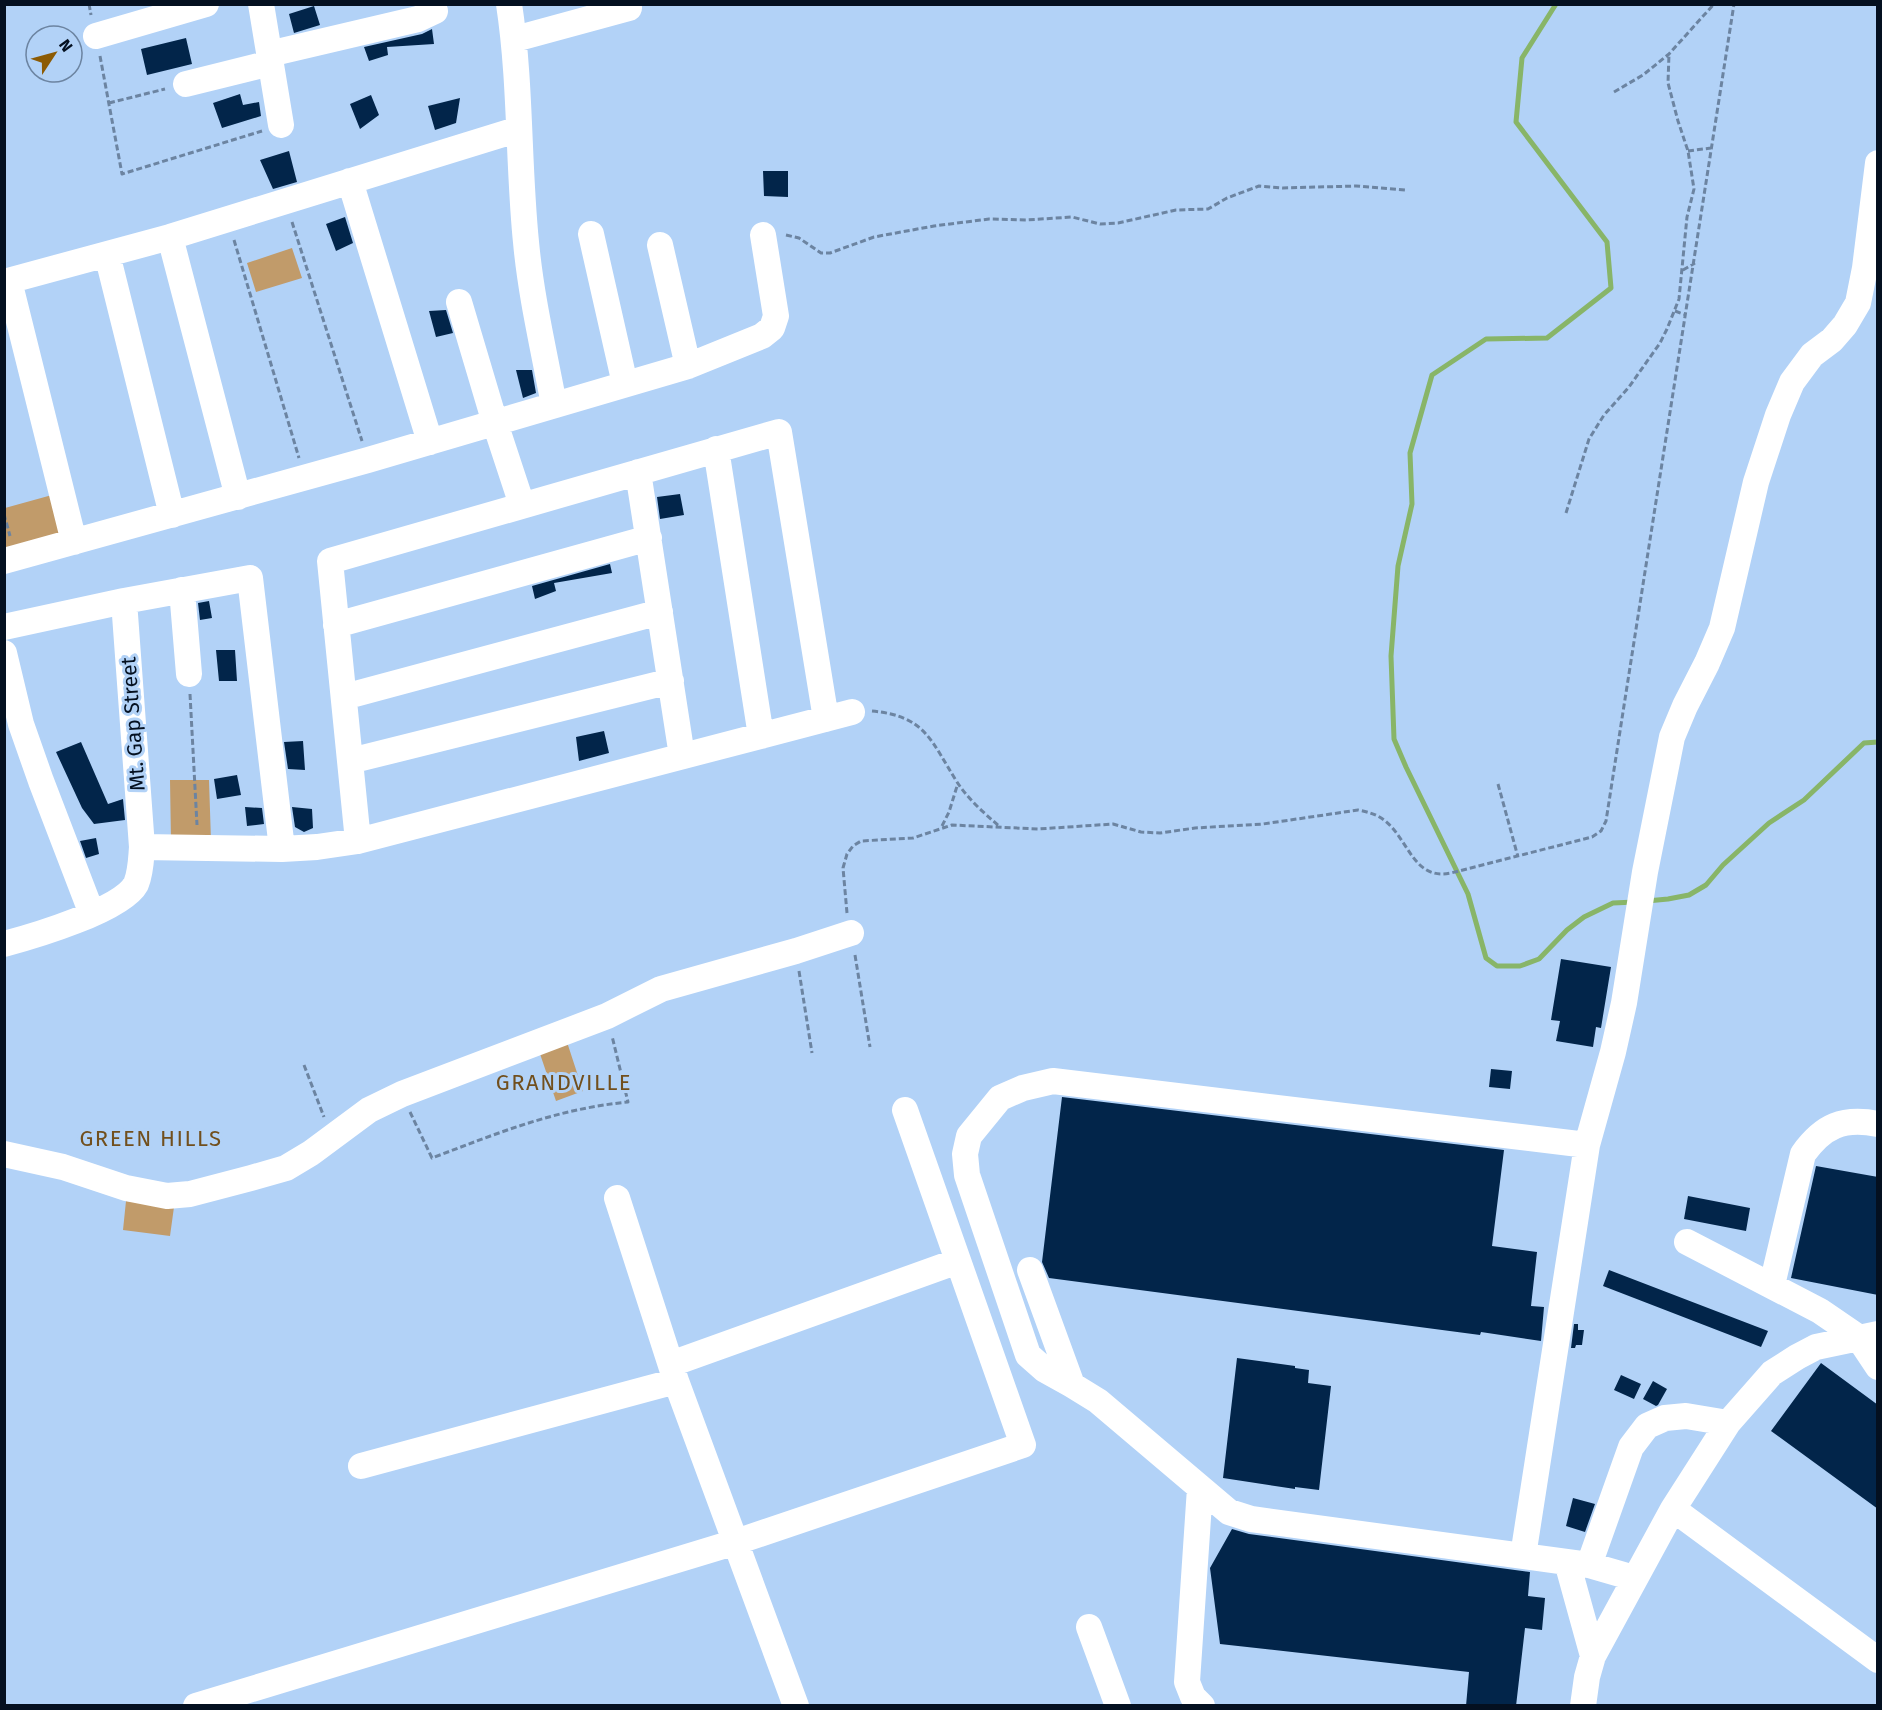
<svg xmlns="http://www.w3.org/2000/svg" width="1882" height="1710" font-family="'Fira Sans',sans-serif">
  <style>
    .green { fill: #c19b6a }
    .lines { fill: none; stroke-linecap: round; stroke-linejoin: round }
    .stream { stroke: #88b568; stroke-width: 5 }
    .building { fill: #02254a }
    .path { stroke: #6c84a1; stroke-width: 3; stroke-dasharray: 6 3; stroke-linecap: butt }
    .minor { stroke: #fff; stroke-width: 26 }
    .labels { text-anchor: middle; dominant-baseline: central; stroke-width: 6; stroke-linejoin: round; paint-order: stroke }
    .street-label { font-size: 21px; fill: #041020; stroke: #b2d2f7 }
    .neighbourhood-label { font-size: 22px; letter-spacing: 1.5px; fill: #714f1d; stroke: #b2d2f7 }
  </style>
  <rect width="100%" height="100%" fill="#b2d2f7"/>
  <path class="green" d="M292,248L302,278L256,292L247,263Z
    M52,495L64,537L5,554V508Z
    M170,780H209L211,841L171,842Z
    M566,1039L583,1091L556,1101L538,1048Z
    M126,1201L174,1207L170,1236L123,1230Z"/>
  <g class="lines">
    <path class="stream" d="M1556,4L1522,58L1516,122L1607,242L1611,288L1547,338L1486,339L1432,375L1410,453L1412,504L1398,566L1391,656L1394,739L1406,767L1468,894L1486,958L1497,966H1520L1539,959L1567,930L1584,917L1613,903L1635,902
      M1647,901L1668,899L1689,895L1706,885L1723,865L1769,823L1804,800L1864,743L1878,742"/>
  </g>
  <path class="building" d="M314,6L320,25L294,33L289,14Z
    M432,29L434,44L387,47L388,55L369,61L364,47L422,34Z
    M186,38L192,64L147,75L141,49Z
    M240,94L243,105L259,102L261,116L222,128L213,103Z
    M371,95L379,115L360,129L350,104Z
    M460,98L456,123L435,130L428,106Z
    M289,151L297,182L273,189L260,160Z
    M763,171H788V197L764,196Z
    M345,217L353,243L336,251L326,224Z
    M446,310L453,333L436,337L429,311Z
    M516,370H532L536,393L523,398Z
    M680,494L684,515L660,519L657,497Z
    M610,564L612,573L554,583L556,591L535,599L532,586Z
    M209,601L212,618L200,620L198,603Z
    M216,650H235L237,681H219Z
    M604,731L609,753L579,761L576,737Z
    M303,741L305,770L288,769L284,742Z
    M81,742L108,804L123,799L125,820L94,824L82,808L56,752Z
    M237,775L241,795L217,799L214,779Z
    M245,807L262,808L264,824L247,826Z
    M292,807L312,809L313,828L304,832L295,827Z
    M96,838L99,854L86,858L80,841Z
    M1561,959L1611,967L1601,1028L1596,1027L1593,1047L1556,1041L1560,1021L1551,1020Z
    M1491,1069L1512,1071L1510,1089L1489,1087Z
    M1062,1097L1504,1150L1492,1246L1537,1252L1531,1306L1544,1307L1541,1341L1481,1332L1480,1335L1049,1278L1042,1262Z
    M1816,1166L1878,1177V1295L1791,1278Z
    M1688,1196L1750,1208L1746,1231L1684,1219Z
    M1609,1270L1768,1331L1761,1347L1603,1286Z
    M1574,1324H1578V1330H1584L1582,1345H1576L1575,1348H1571Z
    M1237,1358L1295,1366V1368L1309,1370L1308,1383L1331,1386L1319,1490L1295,1487V1489L1223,1478Z
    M1821,1363L1878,1405V1509L1771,1431Z
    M1621,1375L1641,1384L1634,1399L1614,1390Z
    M1653,1381L1667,1389L1658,1405L1656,1406L1643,1399Z
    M1573,1498L1595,1504L1585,1532L1566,1526Z
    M1232,1529L1249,1534L1530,1572L1528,1596L1545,1598L1542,1630L1525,1628L1516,1706H1466L1469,1672L1220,1644L1210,1568Z"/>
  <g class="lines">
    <path class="path" d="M89,4L91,15
      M100,56L122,174L262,131
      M1614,92L1643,75L1669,54L1714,4
      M109,103L165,89
      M1688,151L1711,148
      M292,222L362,441
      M786,235L799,238L821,253H830L874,237L934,226L989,219L1026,220L1072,217L1100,224L1118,223L1176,210L1208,209L1227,198L1259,186L1283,188L1356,186L1405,190
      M234,240L299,458
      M1683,270L1695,263
      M1675,311L1686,315
      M1566,513L1589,439L1604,415L1629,387L1660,343L1667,329L1679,299L1687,217L1694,189L1688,151L1678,121L1668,83L1669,54
      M4,514L10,536
      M190,694L197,825
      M872,711C926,716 931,741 957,782C968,799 984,813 999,826
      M1498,784L1518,857
      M942,826L949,812L958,783
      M847,913L843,868L847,854L853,846L861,841L913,838L952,825L1038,829L1113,824L1141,832L1160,833L1195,828L1263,824L1358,810C1368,812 1376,814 1384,820C1409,839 1413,881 1451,873L1592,837L1601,831L1606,821L1623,712L1734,4
      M855,955L870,1047
      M799,971L812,1053
      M304,1065L324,1117
      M410,1112L432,1158C498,1133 556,1109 628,1102L612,1036"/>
    <path class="minor" d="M261,4L281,125
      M509,4C521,83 518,163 526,242C531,297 544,351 554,405
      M96,36L206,4
      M515,39L629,8
      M269,54L418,19L435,11
      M186,84L271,63
      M350,181L430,442
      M591,234L625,384
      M170,237L238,497
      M660,245L688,366
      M107,254L172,515
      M9,281L74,542
      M4,282L170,237L519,129
      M459,302L495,423L522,505
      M716,449L761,736
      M638,472L682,756
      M4,561L368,460L688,366L762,336L772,328L776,316L763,235
      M182,590L189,674
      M336,625L649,538
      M4,627L124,601L250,578L282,849
      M4,653L21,724L41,781L92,914
      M344,697L660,612
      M350,761L671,681
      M358,841L330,561L779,432L826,719
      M142,847L282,849L317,847L358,841L852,712
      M4,944C34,936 122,910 136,884C141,872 141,859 142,847L124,601
      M1587,1145L1053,1081L1023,1088L1000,1098L969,1136L965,1154L967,1175L1028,1355L1045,1370L1072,1385L1098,1401L1229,1512L1251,1519L1589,1565L1634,1578
      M4,1154L63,1167L126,1188L167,1196L190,1194L251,1178L286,1168L311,1153L369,1110L402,1094L607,1016L661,989L796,951L851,933
      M617,1198L676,1381L796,1706
      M1687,1242L1820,1311L1858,1337L1878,1367
      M1030,1270L1072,1385
      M1772,1285L1803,1154C1823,1126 1843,1117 1878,1124
      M671,1364L958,1261
      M361,1466L676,1381
      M1200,1488L1187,1682L1193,1697L1202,1706
      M1673,1509L1878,1660
      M1523,1556L1587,1145L1613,1052L1624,1003L1645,872L1672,737L1685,706L1707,663L1722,628L1756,482L1778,415L1792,382L1812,355L1832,340L1845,325L1858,303L1865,268L1878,163
      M1567,1562L1593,1656
      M1589,1565L1631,1447L1647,1426L1665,1418L1686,1416L1728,1423
      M1089,1627L1118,1706
      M196,1706L736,1542L1023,1445L905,1110
      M1583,1706L1587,1677L1593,1656L1673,1509L1728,1423L1772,1373L1797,1357L1816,1347L1878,1334"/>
  </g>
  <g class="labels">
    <g class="street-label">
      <text transform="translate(133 724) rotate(-94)">Mt. Gap Street</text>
    </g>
    <g class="neighbourhood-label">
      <text x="564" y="1082">GRANDVILLE</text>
      <text x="151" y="1138">GREEN HILLS</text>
    </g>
  </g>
  <rect width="1882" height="1710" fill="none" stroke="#041020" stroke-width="12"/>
  <g transform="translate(54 54) rotate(54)"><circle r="28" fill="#b2d2f7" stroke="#6c84a1" stroke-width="1.5"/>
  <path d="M0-4.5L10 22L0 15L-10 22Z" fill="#8c5b04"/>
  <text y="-9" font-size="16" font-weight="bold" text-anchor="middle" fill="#041020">N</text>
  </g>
</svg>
